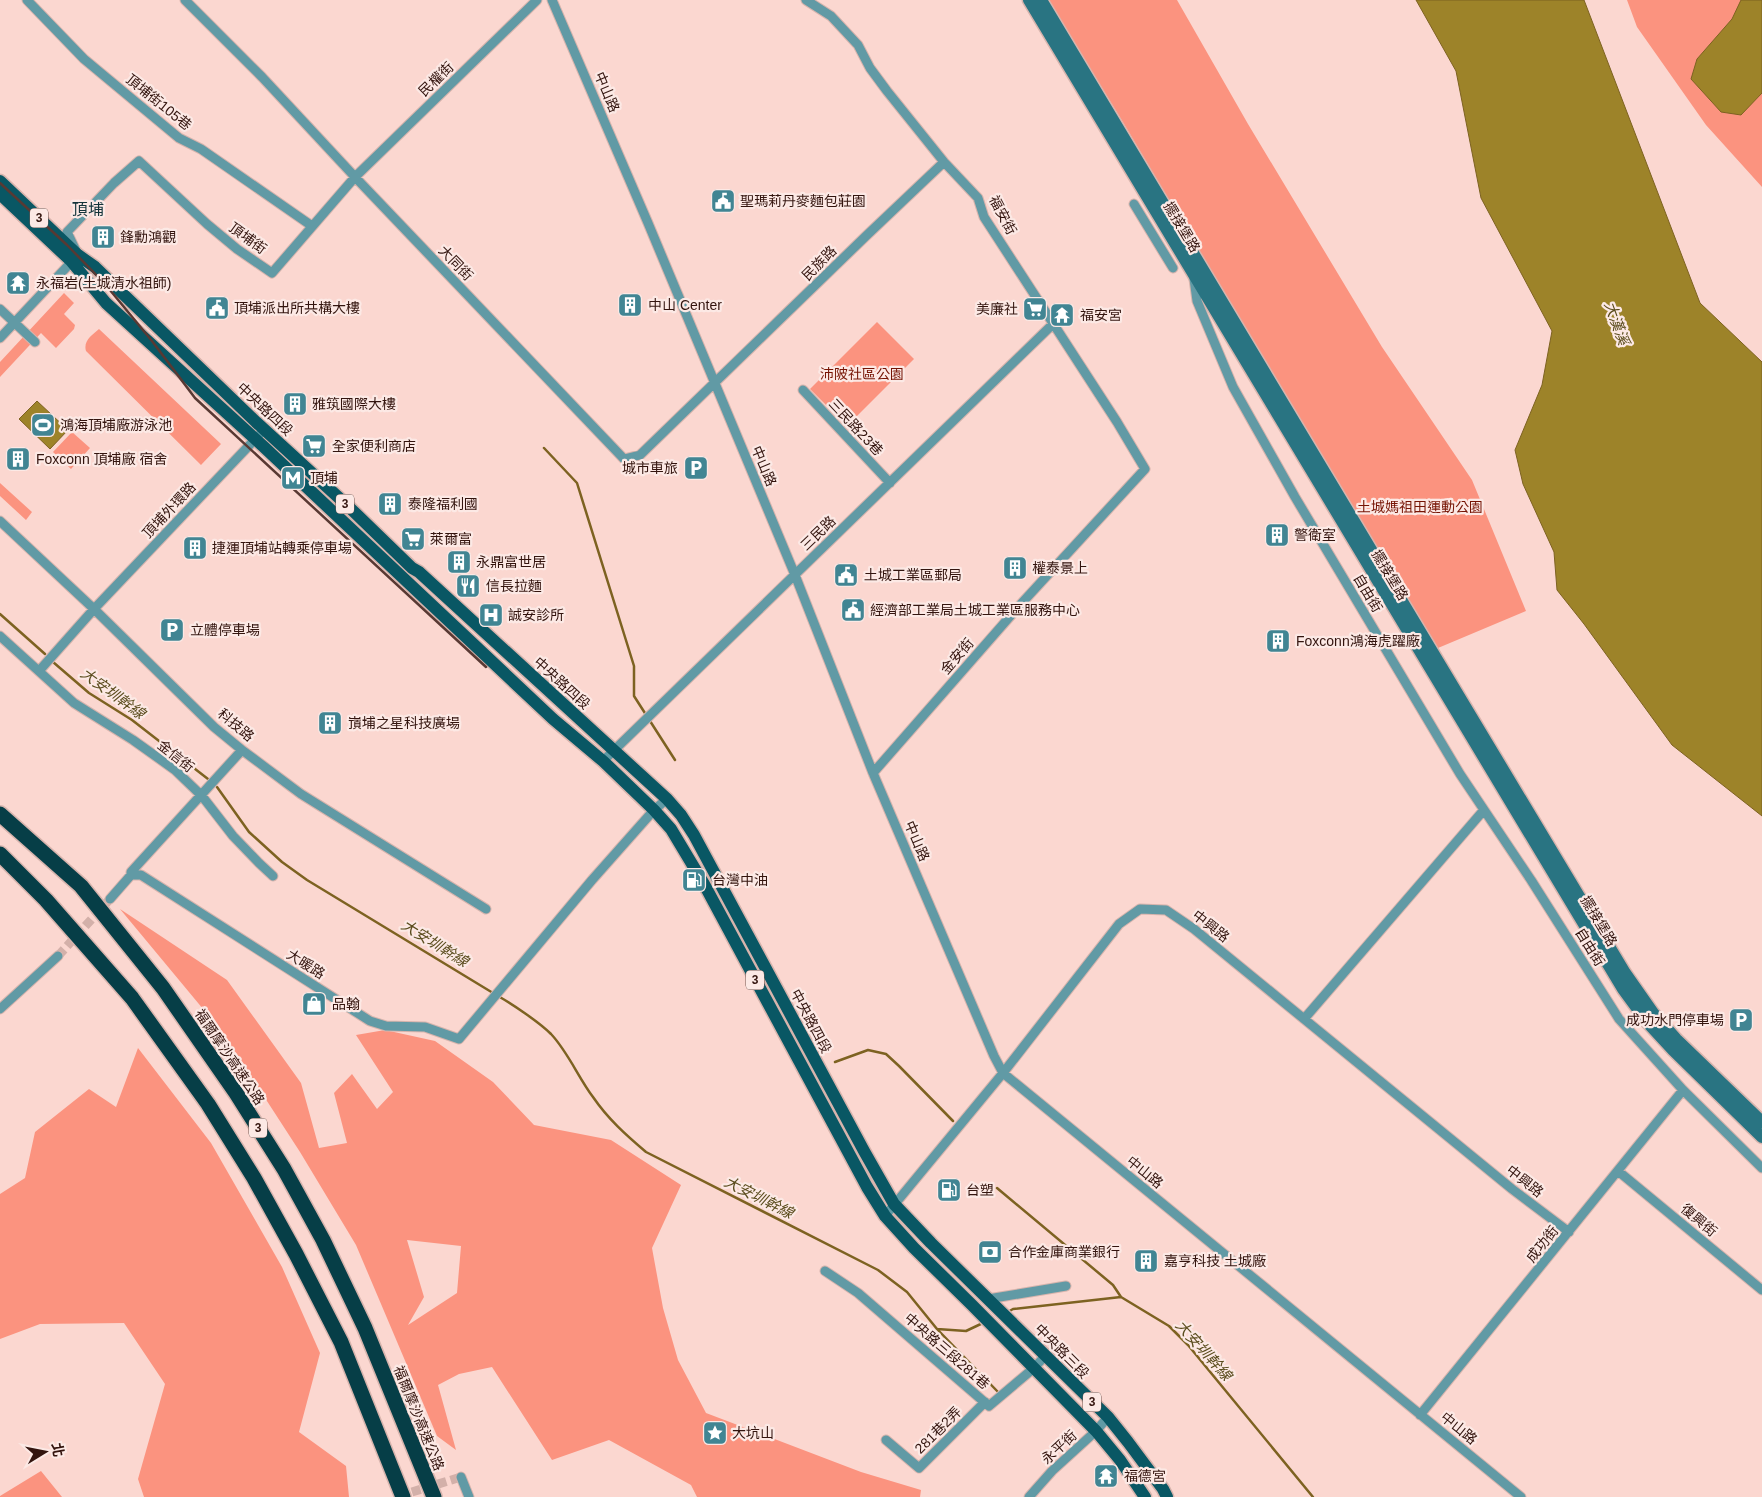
<svg xmlns="http://www.w3.org/2000/svg" width="1762" height="1497" font-family="Helvetica,'Noto Sans TC',sans-serif">
  <style>
    .green { fill: #fb937f; fill-rule: evenodd }
    .water { fill: #9d8329; stroke: #7d6221 }
    .lines { fill: none; stroke-linecap: round; stroke-linejoin: round }
    .stream { stroke: #7d6221; stroke-width: 2.5 }
    .street-tunnel { stroke: #d3b0a9; stroke-width: 9; stroke-dasharray: 9 4.5; stroke-linecap: butt }
    .street-casing { stroke: #d7b4ad; stroke-width: 11 }
    .secondary-casing { stroke: #d7b4ad; stroke-width: 15 }
    .primary-casing { stroke: #d7b4ad; stroke-width: 15 }
    .highway-casing { stroke: #d7b4ad; stroke-width: 18 }
    .street { stroke: #619aa5; stroke-width: 9 }
    .secondary { stroke: #297482; stroke-width: 12 }
    .primary { stroke: #095764; stroke-width: 12 }
    .highway { stroke: #063e47; stroke-width: 15 }
    .rail { stroke: #593933; stroke-width: 2.5 }
    .labels { text-anchor: middle; dominant-baseline: central; stroke-width: 4.5; stroke-linejoin: round; paint-order: stroke }
    .shield { fill: #fce9e5; stroke: #6f544e; stroke-width: 1 }
    .shield-label { font-size: 12px; font-weight: bold; fill: #33140e }
    .street-label { font-size: 14px; fill: #33140e; stroke: #fce9e5 }
    .poi-label { font-size: 14px; fill: #33140e; stroke: #fce9e5; text-anchor: start }
    .park-label { font-size: 14px; fill: #761404; stroke: #fce9e5 }
    .water-label { font-size: 15px; font-style: italic; fill: #5b4d1e; stroke: #fce9e5 }
    .quarter-label { font-size: 16px; fill: #14353b; stroke: #fce9e5 }
  </style>
  <rect width="100%" height="100%" fill="#fbd7d0"/>
  <path class="green" d="M1048,0H1177L1248,124L1382,347L1472,480L1526,611L1438,648L1227,298L1121,119Z
    M1627,0H1762V187L1706,125L1637,27Z
    M64,293L74,303L64,314L75,325L74,329L56,348L41,333L0,377V362Z
    M877,322L914,359L847,426L810,389Z
    M99,329L221,444L201,465L86,351C83,341 92,335 99,329Z
    M72,432L90,448L71,469L53,452Z
    M0,483L32,512L26,520L0,496Z
    M120,909L227,980L301,1083L319,1148L347,1143L334,1093L352,1074L377,1109L393,1092L356,1035L385,1030L435,1041L493,1082L534,1125L611,1140L681,1185L652,1248L663,1308L678,1360L706,1413L861,1472L921,1490L920,1497H697L691,1485L609,1440L552,1460L492,1367L459,1374L438,1385L456,1450L437,1436L356,1245L300,1152L223,1033ZM407,1240L461,1246L457,1293L408,1325L424,1297Z
    M138,1048L211,1143L282,1267L320,1353L299,1432L346,1466L349,1497H144L138,1479L165,1384L124,1323L40,1324L0,1339V1194L25,1178L35,1132L89,1089L116,1107Z
    M41,1471L62,1497H0V1496Z"/>
  <path class="water" d="M1416,0H1584L1700,303L1762,362V816L1672,745L1584,624L1557,590L1554,552L1523,484L1515,450L1542,385L1552,331L1481,198L1456,71Z
    M1741,0H1762V93L1741,115L1721,112L1691,79L1697,59L1732,19Z
    M37,401L68,430L50,449L19,419Z"/>
  <g class="lines">
    <path class="stream" d="M544,448L577,483L634,666V696L675,760
      M0,614L45,654
      M53,662L89,693L132,720L208,779
      M217,787L249,832L282,862L307,880L493,993
      M498,996C512,1004 539,1022 551,1034C568,1052 578,1077 593,1097C608,1119 626,1135 646,1152L878,1270L907,1292L937,1329L966,1331L985,1322
      M835,1062L868,1050L886,1054L899,1066L953,1121
      M997,1188L1113,1285L1121,1297
      M1008,1312L1013,1309L1121,1297L1169,1326L1188,1345L1313,1497
      M937,1329L999,1393"/>
    <path class="street-tunnel" d="M58,956L110,899
      M399,1496L461,1477"/>
    <defs>
      <path id="street" d="M27,0L84,59L179,138L201,149L312,226
        M185,0L262,77L355,177L624,459L640,455L866,236L944,162
        M552,0L648,223L795,575L873,773L994,1056L1003,1073L1521,1497
        M806,0L831,16L858,45L870,68L887,91L944,162L978,198L984,217L1117,422L1145,469L1020,605L873,773
        M1134,204L1173,268
        M1194,279L1197,301L1233,387L1295,497L1460,774L1531,880L1619,1019L1683,1090L1762,1168
        M0,309L35,342
        M0,338L78,255L67,232L114,183L139,161L207,224L237,249L272,273L355,177L537,0
        M803,390L890,483
        M0,521L94,609L214,727L242,750L301,794L486,909
        M0,636L74,703L133,740L175,770L202,796L233,836L259,863L273,876
        M39,671L94,609L259,435
        M603,761L1053,324
        M131,875V872L242,750
        M110,899L131,875H141L370,1021L386,1026L425,1027L459,1039L592,880L654,810L667,799
        M0,1009L58,956
        M1304,1019L1483,811
        M1618,1171L1762,1290
        M885,1216L1003,1073L1119,924L1140,909L1166,910L1194,929L1512,1189L1569,1232
        M825,1271L858,1293L989,1406L1034,1368L1046,1355
        M988,1299L1066,1286
        M1420,1415L1683,1090
        M886,1440L919,1468L985,1402
        M461,1477L469,1497
        M1029,1497L1052,1471L1096,1431L1108,1417"/>
      <path id="secondary" d="M1029,0L1623,989L1648,1023L1673,1050L1762,1137
        M1041,0L1625,973L1653,1013L1676,1039L1762,1122"/>
      <path id="primary" d="M0,181L78,255L95,267L256,422L350,508L412,568L419,572L667,799L681,815L694,835L864,1151L894,1204L931,1243L1108,1417L1128,1442L1163,1489L1167,1497
        M0,194L71,261L106,303L264,447L553,719L603,761L654,810L671,829L704,884L867,1187L885,1216L914,1248L972,1305L1096,1431L1120,1460L1145,1497"/>
      <path id="highway" d="M0,814L81,886L163,988L236,1093L284,1169L323,1240L365,1328L434,1497
        M0,854L46,900L132,998L208,1104L254,1178L296,1254L341,1342L403,1497"/>
    </defs>
    <use href="#street" class="street-casing"/>
    <use href="#secondary" class="secondary-casing"/>
    <use href="#primary" class="primary-casing"/>
    <use href="#highway" class="highway-casing"/>
    <use href="#street" class="street"/>
    <use href="#secondary" class="secondary"/>
    <use href="#primary" class="primary"/>
    <use href="#highway" class="highway"/>
    <path class="rail" d="M0,183L67,245L105,284L152,341L195,398L486,667"/>
  </g>
  <defs>
    <symbol id="civic-square" viewBox="-11 -11 22 22"><rect x="-9" y="-9" width="18" height="18" rx="4" fill="#418593" stroke="#fce9e5"/><path d="M-.6-6.5H3V-4.5H.6V-3L4-1V1h2V6H-6V1h2V-1L-.6-3ZM-1.2 2.5V6h2.4V2.5Z" fill="#fff"/></symbol>
    <symbol id="building-square" viewBox="-11 -11 22 22"><rect x="-9" y="-9" width="18" height="18" rx="4" fill="#418593" stroke="#fce9e5"/><path d="M-4-6H4V6H1V3H-1V6H-4ZM-2.5-4.3h1.7v1.8h-1.7ZM.8-4.3h1.7v1.8H.8ZM-2.5-1h1.7V.8h-1.7ZM.8-1h1.7V.8H.8Z" fill="#fff"/></symbol>
    <symbol id="temple-square" viewBox="-11 -11 22 22"><rect x="-9" y="-9" width="18" height="18" rx="4" fill="#418593" stroke="#fce9e5"/><path d="M0-6L5-2H3V0L6.5 2.5H4V6H1.5V3h-3V6H-4V2.5H-6.5L-3 0V-2H-5Z" fill="#fff"/></symbol>
    <symbol id="supermarket-square" viewBox="-11 -11 22 22"><rect x="-9" y="-9" width="18" height="18" rx="4" fill="#418593" stroke="#fce9e5"/><path d="M-6-5.5h2.5l.6 2H6L4.5 2H-2.5L-4.4-4H-6ZM-1.5 3.2a1.3 1.3 0 1 0 .1 0ZM3 3.2a1.3 1.3 0 1 0 .1 0Z" fill="#fff"/></symbol>
    <symbol id="stadium-square" viewBox="-11 -11 22 22"><rect x="-9" y="-9" width="18" height="18" rx="4" fill="#418593" stroke="#fce9e5"/><path d="M0-5a6.5 5 0 1 0 0 10a6.5 5 0 1 0 0-10ZM-3.5-1.8h7v3.6h-7Z" fill="#fff"/></symbol>
    <symbol id="parking-square" viewBox="-11 -11 22 22"><rect x="-9" y="-9" width="18" height="18" rx="4" fill="#418593" stroke="#fce9e5"/><path d="M-3.5-5.5H1a3.5 3.5 0 0 1 0 7H-1V5.5H-3.5ZM-1-3.4V-.6H.8a1.4 1.4 0 0 0 0-2.8Z" fill="#fff"/></symbol>
    <symbol id="metro-square" viewBox="-11 -11 22 22"><rect x="-9" y="-9" width="18" height="18" rx="4" fill="#418593" stroke="#fce9e5"/><path d="M-5.5 5V-5H-3L0 0L3-5H5.5V5H3V-.5L0 4L-3-.5V5Z" fill="#fff"/></symbol>
    <symbol id="restaurant-square" viewBox="-11 -11 22 22"><rect x="-9" y="-9" width="18" height="18" rx="4" fill="#418593" stroke="#fce9e5"/><path d="M-5-6h1v4h1v-4h1v4h1v-4h1v5L-1.5 .5V6h-2V.5L-5-1ZM5-6V6H3V1.5H1.5Q1.5-4 5-6Z" fill="#fff"/></symbol>
    <symbol id="hospital-square" viewBox="-11 -11 22 22"><rect x="-9" y="-9" width="18" height="18" rx="4" fill="#418593" stroke="#fce9e5"/><path d="M-5-5h3v3.5h4V-5h3V5h-3V1.5h-4V5h-3Z" fill="#fff"/></symbol>
    <symbol id="fuel-square" viewBox="-11 -11 22 22"><rect x="-9" y="-9" width="18" height="18" rx="4" fill="#418593" stroke="#fce9e5"/><path d="M-5.5-6h7V0h2V4h1.3V-2.5L3-4.5l.8-.8L6-3V5H2.5V1h-1V6h-7ZM-4.2-4.7v3.2H.2V-4.7Z" fill="#fff"/></symbol>
    <symbol id="shop-square" viewBox="-11 -11 22 22"><rect x="-9" y="-9" width="18" height="18" rx="4" fill="#418593" stroke="#fce9e5"/><path d="M-5-2.5h2.3a2.7 3.5 0 0 1 5.4 0H5L5.5 6h-11ZM-1.5-2.5h3a1.5 2.3 0 0 0-3 0Z" fill="#fff"/></symbol>
    <symbol id="bank-square" viewBox="-11 -11 22 22"><rect x="-9" y="-9" width="18" height="18" rx="4" fill="#418593" stroke="#fce9e5"/><path d="M-6-4H6V4H-6ZM0-2.3a2.3 2.3 0 1 0 0 4.6a2.3 2.3 0 1 0 0-4.6Z" fill="#fff"/></symbol>
    <symbol id="sight-square" viewBox="-11 -11 22 22"><rect x="-9" y="-9" width="18" height="18" rx="4" fill="#418593" stroke="#fce9e5"/><path d="M0-6L1.8-2.2L6-1.7L2.9 1.2L3.7 5.4L0 3.3L-3.7 5.4L-2.9 1.2L-6-1.7L-1.8-2.2Z" fill="#fff"/></symbol>
  </defs>
  <g fill-rule="evenodd">
    <use href="#civic-square" x="709" y="187" width="28" height="28"/>
    <use href="#building-square" x="89" y="223" width="28" height="28"/>
    <use href="#temple-square" x="4" y="269" width="28" height="28"/>
    <use href="#building-square" x="616" y="291" width="28" height="28"/>
    <use href="#civic-square" x="203" y="294" width="28" height="28"/>
    <use href="#supermarket-square" x="1021" y="295" width="28" height="28"/>
    <use href="#temple-square" x="1048" y="301" width="28" height="28"/>
    <use href="#building-square" x="281" y="390" width="28" height="28"/>
    <use href="#stadium-square" x="29" y="411" width="28" height="28"/>
    <use href="#supermarket-square" x="300" y="432" width="28" height="28"/>
    <use href="#building-square" x="4" y="445" width="28" height="28"/>
    <use href="#parking-square" x="682" y="454" width="28" height="28"/>
    <use href="#metro-square" x="279" y="464" width="28" height="28"/>
    <use href="#building-square" x="376" y="490" width="28" height="28"/>
    <use href="#building-square" x="1263" y="521" width="28" height="28"/>
    <use href="#supermarket-square" x="399" y="525" width="28" height="28"/>
    <use href="#building-square" x="181" y="534" width="28" height="28"/>
    <use href="#building-square" x="445" y="548" width="28" height="28"/>
    <use href="#building-square" x="1001" y="554" width="28" height="28"/>
    <use href="#civic-square" x="832" y="561" width="28" height="28"/>
    <use href="#restaurant-square" x="454" y="572" width="28" height="28"/>
    <use href="#civic-square" x="839" y="596" width="28" height="28"/>
    <use href="#hospital-square" x="477" y="601" width="28" height="28"/>
    <use href="#parking-square" x="158" y="616" width="28" height="28"/>
    <use href="#building-square" x="1264" y="627" width="28" height="28"/>
    <use href="#building-square" x="316" y="709" width="28" height="28"/>
    <use href="#fuel-square" x="680" y="866" width="28" height="28"/>
    <use href="#shop-square" x="300" y="990" width="28" height="28"/>
    <use href="#parking-square" x="1727" y="1006" width="28" height="28"/>
    <use href="#fuel-square" x="935" y="1176" width="28" height="28"/>
    <use href="#bank-square" x="976" y="1238" width="28" height="28"/>
    <use href="#building-square" x="1132" y="1247" width="28" height="28"/>
    <use href="#sight-square" x="701" y="1419" width="28" height="28"/>
    <use href="#temple-square" x="1092" y="1462" width="28" height="28"/>
  </g>
  <g class="labels">
    <g class="shield">
      <rect x="30" y="208.5" width="18" height="19" rx="4"/>
      <rect x="336" y="494.5" width="18" height="19" rx="4"/>
      <rect x="746" y="970.5" width="18" height="19" rx="4"/>
      <rect x="249" y="1118.5" width="18" height="19" rx="4"/>
      <rect x="1083" y="1392.5" width="18" height="19" rx="4"/>
    </g>
    <g class="shield-label">
      <text x="39" y="218">3</text>
      <text x="345" y="504">3</text>
      <text x="755" y="980">3</text>
      <text x="258" y="1128">3</text>
      <text x="1092" y="1402">3</text>
    </g>
    <g class="street-label">
      <text transform="translate(436 79) rotate(-44)">民權街</text>
      <text transform="translate(607 92) rotate(67)">中山路</text>
      <text transform="translate(159 102) rotate(39)">頂埔街105巷</text>
      <text transform="translate(1003 215) rotate(62)">福安街</text>
      <text transform="translate(1182 227) rotate(59)">擺接堡路</text>
      <text transform="translate(248 238) rotate(36)">頂埔街</text>
      <text transform="translate(456 263) rotate(46)">大同街</text>
      <text transform="translate(819 263) rotate(-45)">民族路</text>
      <text transform="translate(265 409) rotate(43)">中央路四段</text>
      <text transform="translate(856 427) rotate(47)">三民路23巷</text>
      <text transform="translate(764 466) rotate(67)">中山路</text>
      <text transform="translate(169 510) rotate(-47)">頂埔外環路</text>
      <text transform="translate(818 533) rotate(-44)">三民路</text>
      <text transform="translate(1390 575) rotate(59)">擺接堡路</text>
      <text transform="translate(1368 593) rotate(59)">自由街</text>
      <text transform="translate(957 656) rotate(-49)">金安街</text>
      <text transform="translate(562 683) rotate(42)">中央路四段</text>
      <text transform="translate(236 725) rotate(40)">科技路</text>
      <text transform="translate(176 756) rotate(39)">金信街</text>
      <text transform="translate(917 841) rotate(67)">中山路</text>
      <text transform="translate(1599 921) rotate(59)">擺接堡路</text>
      <text transform="translate(1211 926) rotate(38)">中興路</text>
      <text transform="translate(1590 947) rotate(58)">自由街</text>
      <text transform="translate(306 964) rotate(32)">大暖路</text>
      <text transform="translate(811 1021) rotate(62)">中央路四段</text>
      <text transform="translate(230 1057) rotate(56)">福爾摩沙高速公路</text>
      <text transform="translate(1145 1172) rotate(39)">中山路</text>
      <text transform="translate(1525 1181) rotate(38)">中興路</text>
      <text transform="translate(1699 1220) rotate(40)">復興街</text>
      <text transform="translate(1542 1244) rotate(-51)">成功街</text>
      <text transform="translate(947 1351) rotate(41)">中央路三段281巷</text>
      <text transform="translate(1062 1351) rotate(45)">中央路三段</text>
      <text transform="translate(419 1418) rotate(68)">福爾摩沙高速公路</text>
      <text transform="translate(1459 1428) rotate(39)">中山路</text>
      <text transform="translate(938 1430) rotate(-45)">281巷2弄</text>
      <text transform="translate(1059 1447) rotate(-43)">永平街</text>
    </g>
    <g class="poi-label">
      <text x="740" y="201">聖瑪莉丹麥麵包莊園</text>
      <text x="120" y="237">鋒勳鴻觀</text>
      <text x="36" y="283">永福岩(土城清水祖師)</text>
      <text x="648" y="305">中山 Center</text>
      <text x="234" y="308">頂埔派出所共構大樓</text>
      <text x="1018" y="309" text-anchor="end">美廉社</text>
      <text x="1080" y="315">福安宮</text>
      <text x="312" y="404">雅筑國際大樓</text>
      <text x="60" y="425">鴻海頂埔廠游泳池</text>
      <text x="332" y="446">全家便利商店</text>
      <text x="36" y="459">Foxconn 頂埔廠 宿舍</text>
      <text x="678" y="468" text-anchor="end">城市車旅</text>
      <text x="310" y="478">頂埔</text>
      <text x="408" y="504">泰隆福利國</text>
      <text x="1294" y="535">警衛室</text>
      <text x="430" y="539">萊爾富</text>
      <text x="212" y="548">捷運頂埔站轉乘停車場</text>
      <text x="476" y="562">永鼎富世居</text>
      <text x="1032" y="568">權泰景上</text>
      <text x="864" y="575">土城工業區郵局</text>
      <text x="486" y="586">信長拉麵</text>
      <text x="870" y="610">經濟部工業局土城工業區服務中心</text>
      <text x="508" y="615">誠安診所</text>
      <text x="190" y="630">立體停車場</text>
      <text x="1296" y="641">Foxconn鴻海虎躍廠</text>
      <text x="348" y="723">嵿埔之星科技廣場</text>
      <text x="712" y="880">台灣中油</text>
      <text x="332" y="1004">品翰</text>
      <text x="1724" y="1020" text-anchor="end">成功水門停車場</text>
      <text x="966" y="1190">台塑</text>
      <text x="1008" y="1252">合作金庫商業銀行</text>
      <text x="1164" y="1261">嘉亨科技 土城廠</text>
      <text x="732" y="1433">大坑山</text>
      <text x="1124" y="1476">福德宮</text>
    </g>
    <g class="park-label">
      <text x="862" y="374">沛陂社區公園</text>
      <text x="1420" y="507">土城媽祖田運動公園</text>
    </g>
    <g class="water-label">
      <text transform="translate(1617 323) rotate(70)">大漢溪</text>
      <text transform="translate(113 693) rotate(36)">大安圳幹線</text>
      <text transform="translate(435 943) rotate(32)">大安圳幹線</text>
      <text transform="translate(759 1197) rotate(27)">大安圳幹線</text>
      <text transform="translate(1204 1350) rotate(48)">大安圳幹線</text>
    </g>
    <g class="quarter-label">
      <text x="88" y="209">頂埔</text>
    </g>
  </g>
  <g transform="translate(45 1452) rotate(80)" stroke="#fce9e5" stroke-width="4" paint-order="stroke">
  <path d="M0-4L9 19L0 12L-9 19Z" fill="#33140e"/>
  <text y="-8" font-size="14" font-weight="bold" text-anchor="middle" fill="#33140e">北</text>
  </g>
</svg>
